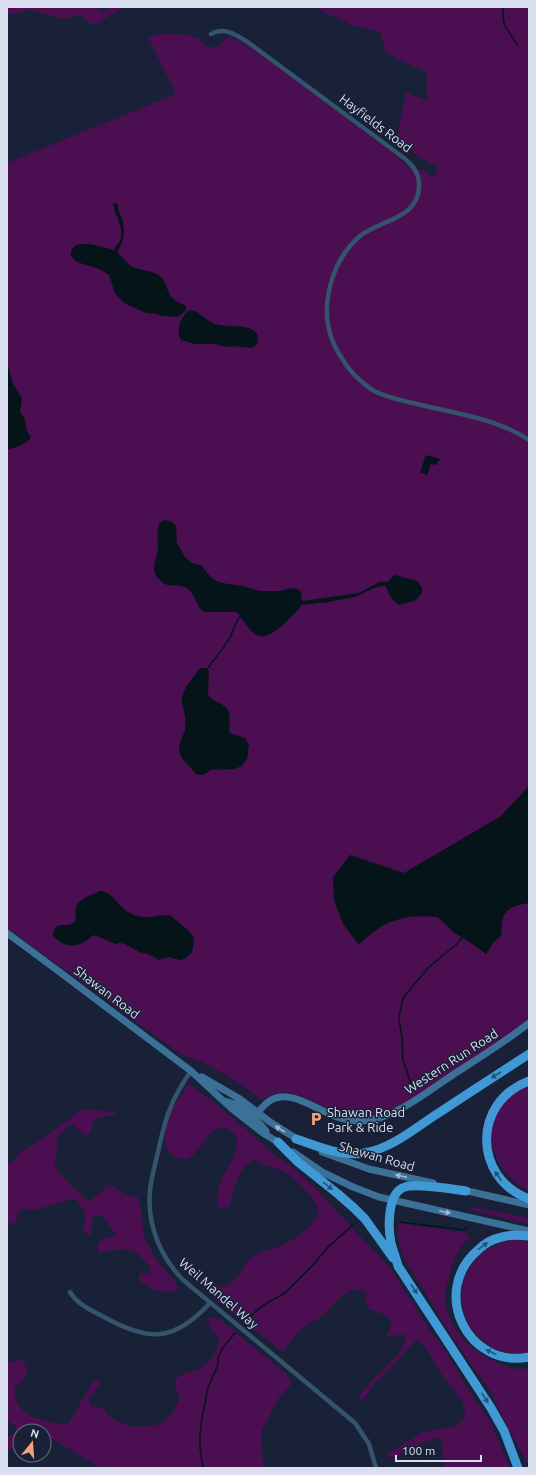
<svg xmlns="http://www.w3.org/2000/svg" width="536" height="1475" font-family="Ubuntu,sans-serif">
  <style>
    .green { fill: #4b0f51 }
    .water { fill: #041419 }
    .lines { fill: none; stroke-linecap: round; stroke-linejoin: round }
    .stream { stroke: #041419; stroke-width: 1.5 }
    .street { stroke: #34546d; stroke-width: 4.5 }
    .secondary { stroke: #3b7097; stroke-width: 7 }
    .highway { stroke: #4098d5; stroke-width: 9 }
    .oneway { fill: #295177 }
    .oneway2 { fill: #a2b8d0 }
    .labels { text-anchor: middle; dominant-baseline: central; stroke-width: 3; stroke-linejoin: round; paint-order: stroke }
    .street-label { font-size: 13px; fill: #d9dfef; stroke: #192138 }
    .poi-label { font-size: 13px; fill: #d9dfef; stroke: #192138; text-anchor: start }
  </style>
  <rect width="100%" height="100%" fill="#192138"/>
  <path class="green" d="M7,7H98L97,8L99,11L103,12L110,7H125L97,23L90,24L81,15L63,19L29,10L18,13L7,14Z
    M314,7H529V1019C501,1041 471,1059 441,1079C423,1091 404,1105 384,1113C375,1117 364,1118 354,1117C335,1114 312,1099 292,1093C280,1091 272,1093 262,1100C238,1082 211,1063 182,1055L7,928V163L176,94L148,37C166,32 182,34 199,38C203,47 213,51 221,43C224,41 225,38 228,36L248,45L398,157L407,166L424,171L434,179L437,166L424,160L396,140L406,92L427,101V73L386,53L380,32L352,25Z
    M189,1084L212,1101L249,1132L278,1158L288,1164L310,1183L354,1230L391,1269L429,1329L442,1346L476,1402L490,1421L510,1468H444L441,1437L424,1442L396,1457H388V1453L423,1432L455,1427L464,1419L465,1412L462,1400L440,1372L424,1345L418,1340L414,1342L391,1368L374,1384L365,1397L361,1400H358C364,1382 410,1352 405,1335C398,1332 393,1338 386,1336C400,1317 383,1314 369,1309L365,1301L367,1293C348,1281 337,1304 324,1315C318,1320 309,1322 303,1328C295,1334 289,1344 283,1352L216,1300L211,1289L212,1286C227,1290 234,1283 242,1271C244,1267 246,1262 250,1258C258,1252 274,1249 284,1244C295,1239 320,1223 318,1208C316,1199 298,1182 291,1176C282,1169 264,1165 254,1160C237,1169 235,1188 230,1204L227,1207L220,1208C204,1181 262,1143 224,1127C206,1127 199,1158 185,1159C159,1160 164,1128 170,1113C173,1105 178,1101 182,1094C184,1090 185,1087 189,1084Z
    M529,1085V1191C498,1178 479,1135 502,1105C509,1096 519,1091 529,1085Z
    M83,1109H91L115,1113L117,1116H105L94,1119C92,1126 92,1133 86,1136L72,1124C65,1128 57,1135 57,1143C57,1145 58,1148 58,1150C57,1155 53,1160 55,1165C57,1172 82,1197 89,1201C95,1198 99,1193 104,1189C113,1182 115,1189 123,1193C127,1195 133,1196 138,1197C144,1211 140,1226 146,1240C149,1246 152,1253 156,1259C163,1270 173,1277 179,1289C164,1296 151,1289 139,1280V1275L141,1273L149,1274L151,1268C136,1251 134,1246 110,1251C106,1252 102,1253 98,1252C96,1239 106,1238 115,1236L116,1233C109,1227 107,1220 102,1215L94,1216L92,1220L91,1236L82,1230C88,1214 85,1213 76,1199H72L35,1210L24,1209L20,1210L16,1222L13,1225L7,1221V1165L14,1161L21,1151L35,1144Z
    M472,1207L529,1218V1224L470,1210Z
    M399,1223L466,1233L470,1238C465,1242 461,1246 458,1252C452,1261 444,1291 445,1302C446,1317 461,1339 473,1349C477,1353 483,1355 488,1358C501,1365 514,1372 529,1368V1464L526,1461L504,1420L491,1392L474,1369L450,1333L404,1258L397,1234Z
    M510,1240L529,1241V1352C476,1363 438,1296 478,1257C487,1248 498,1244 510,1240Z
    M210,1318H216L223,1322L287,1375L291,1382L290,1386L279,1397L261,1432L262,1455L265,1468H101L49,1437L44,1438V1431H20V1447L7,1450V1438L17,1431L16,1427L7,1420V1410L11,1409L7,1402V1363L10,1361L22,1360L28,1370L25,1377L14,1389C15,1393 15,1400 18,1404C26,1420 52,1423 68,1424L94,1380H98L100,1384L89,1399V1403L91,1406L95,1405L105,1410L109,1417L131,1427L154,1426L165,1421L173,1412L180,1398L175,1387L176,1379C186,1370 196,1372 204,1366C213,1360 217,1349 219,1339L209,1325L208,1321Z"/>
  <path class="water" d="M113,203L118,204C117,210 120,213 122,219C126,229 124,243 117,252C122,257 127,264 133,267C142,271 152,270 160,276C166,281 166,287 169,293C171,299 180,303 186,306V310L178,317L161,316L156,314L146,313L124,303L115,293L109,275L99,269L77,262L71,256C70,234 103,248 115,250L114,249C116,246 120,242 121,238C124,227 114,214 113,203Z
    M189,310C198,310 203,318 211,322C223,330 250,321 258,335L257,344L252,348L232,346L226,347L215,344H195L181,340C175,330 181,317 189,310Z
    M7,362L13,384L22,398L20,412L25,419L27,431L31,437C27,444 17,447 9,449H7Z
    M426,455L440,459L436,465L431,464L427,475L420,472Z
    M166,520L173,523L176,526L177,543L185,557L192,563L202,566L208,574L214,580L222,583L243,586L260,591H279L293,588L298,589L301,592L302,601L359,593L379,582H387L395,575L417,581L422,588V593L416,600L399,605C392,601 388,593 386,586C374,585 365,594 354,597C337,601 318,603 301,605L299,609C289,617 270,644 255,634C248,629 243,619 237,612H204C195,606 196,594 187,588C176,582 167,591 157,577C150,568 158,556 158,547C158,539 156,533 159,525C160,522 162,521 166,520Z
    M200,668H206L209,671L208,695C214,704 226,702 229,713C231,720 228,726 230,733L245,738L249,745L247,759L242,766L234,769L211,770L203,775L196,774L181,757L179,748L180,742L185,730V717L182,703V696L186,687Z
    M529,786V903C517,905 503,908 502,923C501,927 502,931 501,936L493,943L486,954L471,943L453,932L438,917C405,914 383,920 359,945L343,924L334,901L333,877L350,855L404,873L501,816Z
    M100,891C114,892 118,907 130,913C145,921 155,915 170,915L190,932L193,936L194,941L192,952L185,959L180,960L168,957L159,960L148,954L139,952L125,944L120,943L116,944L94,935C89,938 85,942 80,944C70,948 58,943 53,935C55,920 64,928 74,923C77,918 75,913 76,908C78,899 93,894 100,891Z"/>
  <g class="lines">
    <path class="stream" d="M502,7C505,13 502,17 504,23C505,28 515,40 518,46
      M320,602H327L330,601
      M207,669C214,659 223,650 229,639C234,631 234,623 241,616
      M413,1090L403,1060L402,1039L399,1018L403,998L427,969L443,955L456,945L462,938
      M400,1222L465,1230L467,1227
      M245,1321L262,1306L285,1293L312,1266L328,1247L353,1225
      M203,1468L200,1448V1436L201,1423L208,1388L218,1365V1358L222,1349L235,1333"/>
    <path class="street" d="M211,34C225,26 238,36 249,43L400,155C411,163 420,172 419,187C418,219 380,220 360,236C340,253 329,279 327,305C326,323 331,342 341,357C349,371 360,382 374,391C388,398 403,401 417,404C454,413 498,419 529,440
      M191,1071C171,1099 165,1119 158,1152C155,1165 151,1178 150,1191C147,1225 160,1256 183,1280L355,1423L369,1444L376,1468
      M70,1292C78,1305 91,1310 104,1317C149,1342 174,1342 210,1303"/>
    <path class="secondary" d="M7,933L61,973L191,1071L231,1108L263,1133L281,1144
      M202,1077L240,1099L270,1122L300,1141
      M225,1101L235,1104L254,1117L266,1131
      M254,1117C259,1111 264,1104 271,1100C289,1089 314,1108 330,1114C340,1119 352,1121 363,1121C395,1119 428,1091 454,1074C479,1058 505,1042 529,1023
      M293,1152L322,1172L353,1187L379,1197L529,1231
      M322,1152L369,1169L433,1183
      M463,1190L529,1205"/>
    <path class="highway" d="M529,1081C472,1102 473,1178 529,1199
      M296,1139C318,1146 341,1157 364,1153C391,1149 415,1128 437,1114C467,1094 498,1074 529,1054
      M278,1142L298,1162L338,1194L354,1208L365,1219L393,1258
      M466,1191C452,1189 416,1183 405,1187C387,1192 388,1228 391,1243C393,1251 396,1258 398,1266L491,1408L504,1431L518,1468
      M529,1236C520,1235 510,1234 502,1237C493,1239 484,1244 478,1250C430,1291 467,1369 529,1357"/>
  </g>
  <defs><path id="oneway-solid" d="M-6-.8H1V-3.2L6.5 0L1 3.2V.8H-6Z"/></defs>
  <g class="oneway">
    <use href="#oneway-solid" transform="translate(496 1075) rotate(147)"/>
    <use href="#oneway-solid" transform="translate(498 1176) rotate(-126)"/>
    <use href="#oneway-solid" transform="translate(328 1186) rotate(38)"/>
    <use href="#oneway-solid" transform="translate(483 1246) rotate(-35)"/>
    <use href="#oneway-solid" transform="translate(414 1289) rotate(57)"/>
    <use href="#oneway-solid" transform="translate(491 1352) rotate(-154)"/>
    <use href="#oneway-solid" transform="translate(485 1398) rotate(57)"/>
  </g>
  <g class="oneway2">
    <use href="#oneway-solid" transform="translate(280 1129) rotate(-148)"/>
    <use href="#oneway-solid" transform="translate(401 1176) rotate(-167)"/>
    <use href="#oneway-solid" transform="translate(445 1212) rotate(12)"/>
  </g>
  <defs>
    <symbol id="parking-bare" viewBox="-9 -9 18 18"><path d="M-3.5-5.5H1a3.5 3.5 0 0 1 0 7H-1V5.5H-3.5ZM-1-3.4V-.6H.8a1.4 1.4 0 0 0 0-2.8Z" fill="#f1a17d" stroke="#192138" stroke-width="2.5" paint-order="stroke"/></symbol>
  </defs>
  <g fill-rule="evenodd">
    <use href="#parking-bare" x="306" y="1109" width="20" height="20"/>
  </g>
  <g class="labels">
    <g class="street-label">
      <text transform="translate(376 123) rotate(37)">Hayfields Road</text>
      <text transform="translate(107 992) rotate(37)">Shawan Road</text>
      <text transform="translate(451 1061) rotate(-33)">Western Run Road</text>
      <text transform="translate(377 1156) rotate(16)">Shawan Road</text>
      <text transform="translate(219 1293) rotate(41)">Weil Mandel Way</text>
    </g>
    <g class="poi-label">
      <text x="327" y="1112">Shawan Road<tspan x="327" dy="15">Park &amp; Ride</tspan></text>
    </g>
  </g>
  <rect width="536" height="1475" fill="none" stroke="#d9dfef" stroke-width="16"/>
  <g transform="translate(32 1443) rotate(17)"><circle r="19" fill="#192138" stroke="#666d81"/>
  <path d="M0-3L7 15L0 10L-7 15Z" fill="#f1a17d"/>
  <text y="-6" font-size="11" font-weight="bold" text-anchor="middle" fill="#d9dfef">N</text>
  </g>
  <path d="M396 1455v6h85v-6" fill="none" stroke="#d9dfef" stroke-width="2"/>
  <text x="402" y="1455" font-size="12" fill="#d9dfef" stroke="#192138" stroke-width="3" paint-order="stroke">100 m</text>
</svg>
